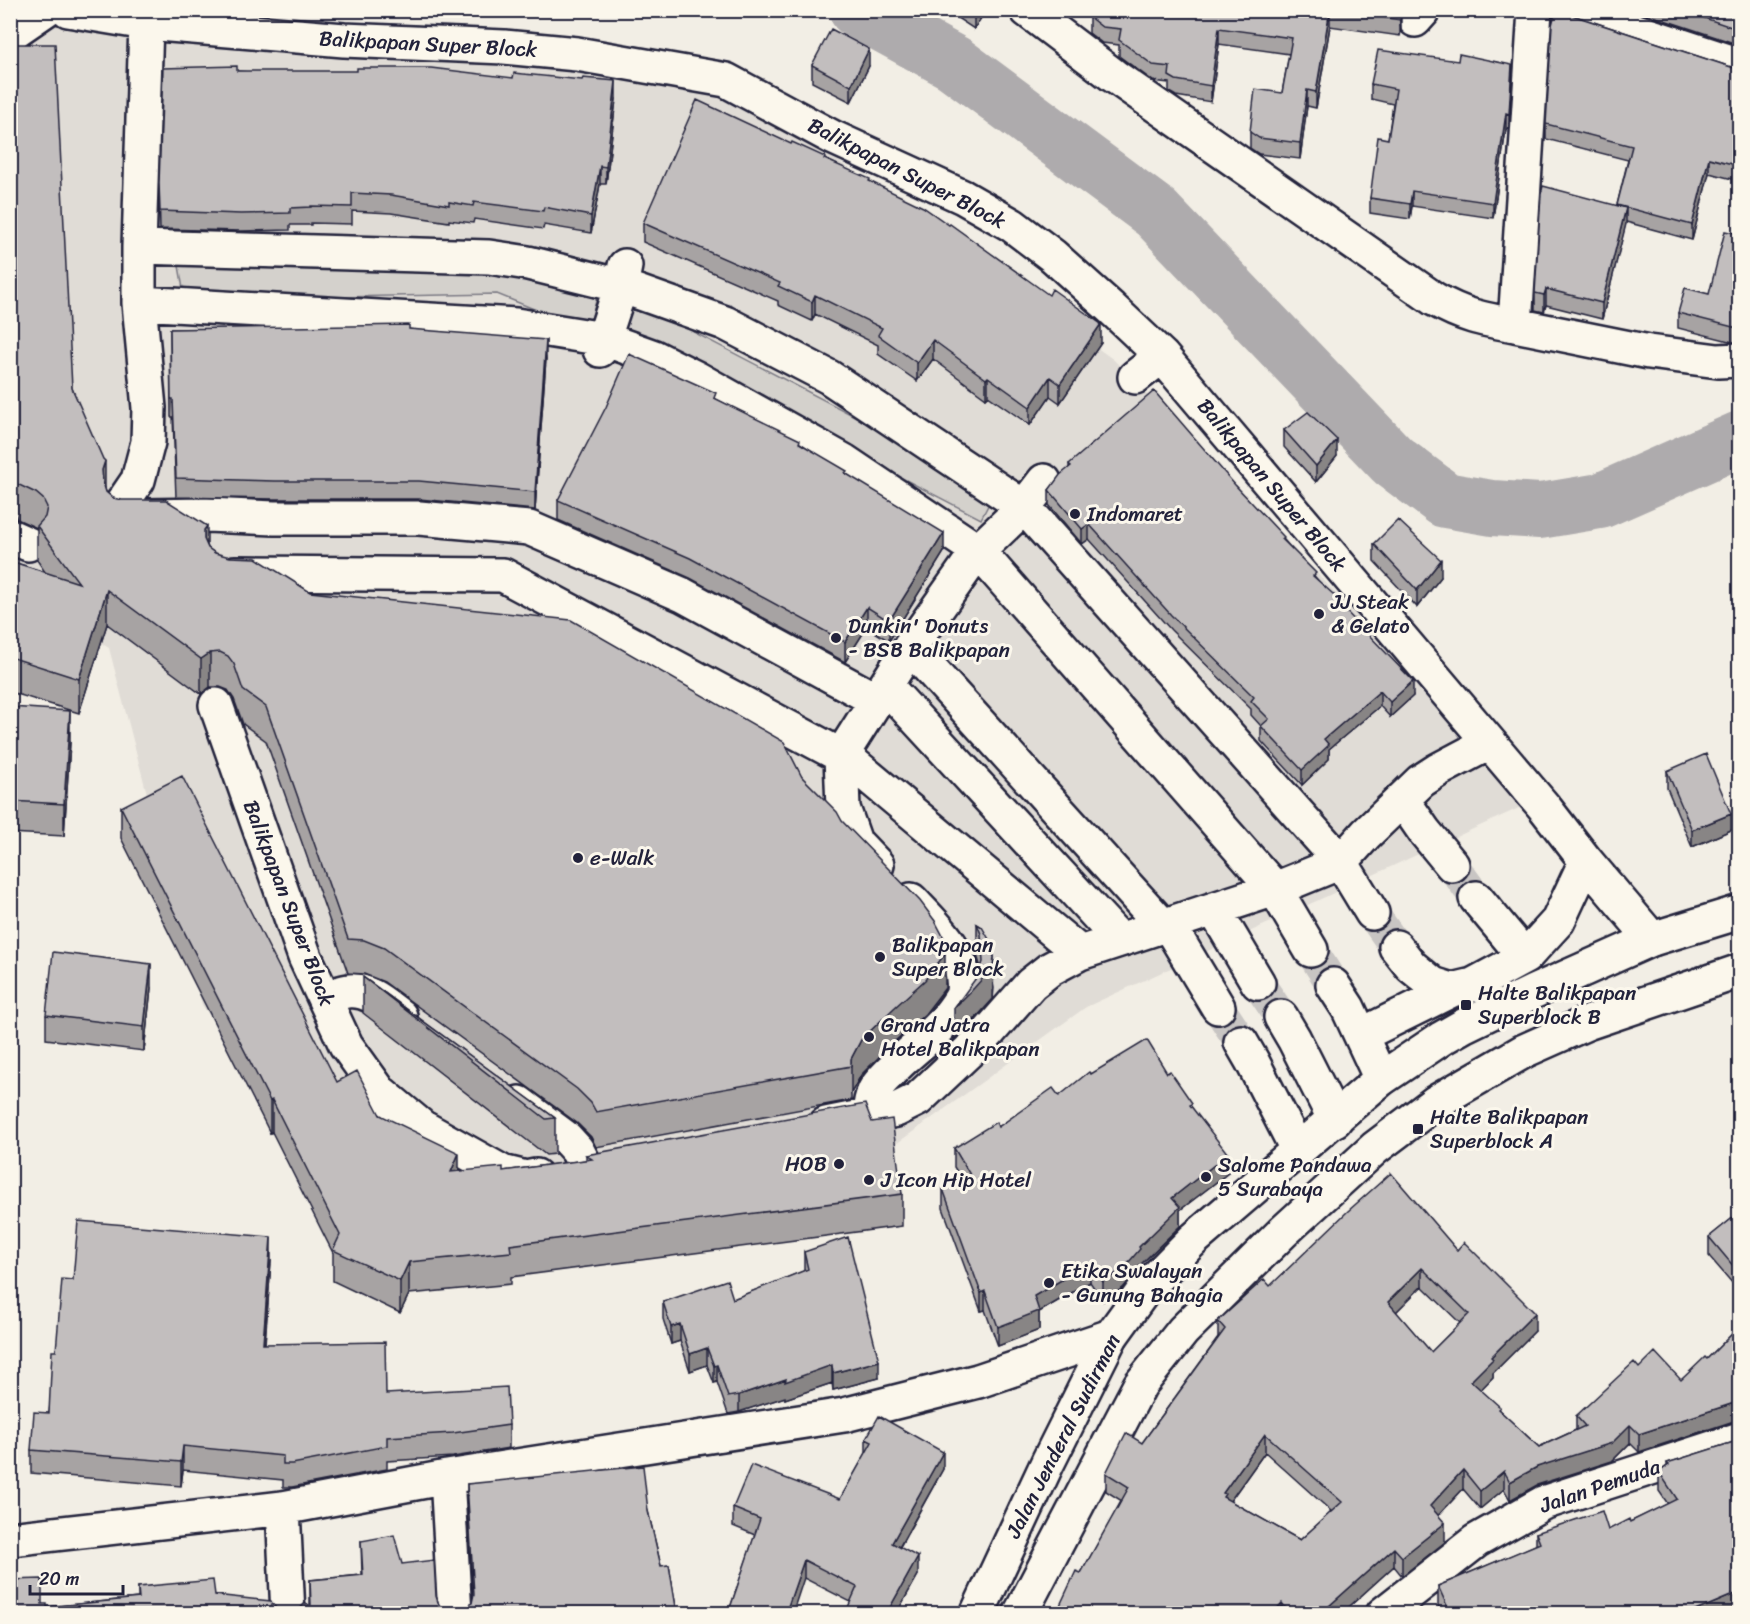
<svg xmlns="http://www.w3.org/2000/svg" width="1750" height="1624" font-family="Sriracha,sans-serif">
  <style>
    .built { fill: #e0dcd6 }
    .garden { fill: #d4d1cc; stroke: #7b7a84; stroke-width: 1.5 }
    .lines { fill: none; stroke-linecap: round; stroke-linejoin: round }
    .river { stroke: #aeabad; stroke-width: 56 }
    .minor-tunnel { stroke: #c8c5c3; stroke-width: 33; stroke-dasharray: 33 16; stroke-linecap: butt }
    .minor-casing { stroke: #22223b; stroke-width: 38 }
    .highway-casing { stroke: #22223b; stroke-width: 38 }
    .minor { stroke: #fbf7ec; stroke-width: 33 }
    .highway { stroke: #fbf7ec; stroke-width: 33 }
    .wall { fill: #a7a3a3; stroke: #22223b; stroke-width: 1.5; fill-rule: evenodd }
    .shaded-wall { fill: #888585; stroke: #22223b; stroke-width: 1.5 }
    .building { fill: #c2bebe; stroke: #22223b; stroke-width: 1.5; fill-rule: evenodd }
    .poi-dot { fill: #22223b; stroke: #fbf7ec; stroke-width: 2 }
    .labels { text-anchor: middle; dominant-baseline: central; stroke-width: 6; stroke-linejoin: round; paint-order: stroke }
    .street-label { font-size: 21px; fill: #22223b; stroke: #fbf7ec }
    .poi-label { font-size: 21px; fill: #22223b; stroke: #fbf7ec; text-anchor: start }
  </style>
  <rect width="100%" height="100%" fill="#f2eee5"/>
  <filter id="ink" filterUnits="userSpaceOnUse"><feTurbulence type="fractalNoise" baseFrequency=".0167" numOctaves="2"/><feDisplacementMap in="SourceGraphic" scale="12" xChannelSelector="R" yChannelSelector="G"/><feConvolveMatrix kernelMatrix="1 2 1 2 8 2 1 2 1" color-interpolation-filters="sRGB"/></filter>
  <g filter="url(#ink)">
    <path class="built" d="M10,11H168L278,48L726,80L1114,360L1534,801L1086,1007L789,1221L396,1275L202,1005L109,648L11,587Z"/>
    <path class="garden" d="M503,265L600,286L588,331L497,294L185,300L179,266Z
      M634,301L996,490L981,519L619,331Z"/>
    <g class="lines">
      <path class="river" d="M857,10L954,63L1156,213L1393,461L1445,500L1492,508L1540,511L1600,501L1740,439"/>
      <path class="minor-tunnel" d="M1452,865L1476,898
        M1372,913L1396,947
        M1311,950L1333,985
        M1258,983L1281,1017
        M1218,1007L1241,1042"/>
      <defs>
        <path id="minor" d="M68,10L146,23L344,40L504,47L577,54L726,80L832,137L963,197L1012,225L1053,256L1111,308L1162,356L1545,808L1586,861L1652,939
          M1027,10L1114,76L1434,299C1464,316 1481,319 1515,325L1535,10
          M1572,10L1740,65
          M1415,20L1424,10
          M10,34L45,10
          M139,247L489,257L528,263L621,286L725,323L829,377L1024,507L1341,862L1372,913
          M139,303L516,325L604,339L654,357L696,378L844,461L978,551L1275,889L1311,950
          M1515,325L1649,352L1718,361L1740,360
          M600,350L621,286L625,266
          M1135,377L1162,356
          M121,505L138,480L148,442L149,408L139,303V247L146,23
          M145,516L207,515L274,518H419L529,528L683,595L876,700
          M10,536L28,544
          M235,573L503,575L849,760L1080,953
          M910,647L1163,926
          M886,686L1120,940
          M216,705L305,957L346,1045L379,1091L422,1127L502,1172L526,1178L536,1176
          M1402,799L1424,831L1452,865
          M877,865L855,842L843,808L841,756L910,647L978,551L1024,507L1044,481
          M1476,898L1525,957
          M1214,909L1258,983
          M1168,924L1218,1007
          M1396,947L1411,966L1433,984L1452,990
          M1333,985L1348,1008L1381,1079
          M325,999C332,996 340,992 348,991C368,988 385,1005 400,1016
          M1281,1017L1294,1039L1335,1120
          M1361,1035L1452,990L1473,985L1525,957L1558,921L1586,861
          M1241,1042L1252,1061L1298,1151
          M519,1103L566,1138L577,1150L586,1167
          M869,1116C871,1087 877,1086 896,1066C909,1053 924,1042 937,1029C943,1023 963,999 963,992C968,954 935,925 911,900
          M826,1124L896,1110L918,1099L988,1033L1031,984L1050,969L1080,953L1275,889L1341,862L1366,834L1421,781L1438,770L1489,743
          M447,1477L455,1614
          M283,1508L288,1614
          M10,1539L283,1508L447,1477L844,1415L978,1381L1111,1336
          M1383,1614L1476,1541L1543,1503L1740,1439"/>
        <path id="highway" d="M977,1614L1048,1462L1111,1336L1145,1289L1193,1240L1381,1079L1442,1038L1463,1026L1533,992L1652,939L1740,912
          M1020,1614L1140,1385L1183,1331L1283,1232L1375,1148L1436,1102L1524,1051L1587,1023L1740,971"/>
      </defs>
      <use href="#minor" class="minor-casing"/>
      <use href="#highway" class="highway-casing"/>
      <use href="#minor" class="minor"/>
      <use href="#highway" class="highway"/>
    </g>
    <path class="wall" d="M945,10H986L974,29Z
      M1089,10H1400L1399,13L1401,31L1400,36L1330,26L1316,108L1307,106L1300,159L1259,154L1250,148V132L1282,93L1289,54L1219,44L1211,102L1176,96L1169,92V83L1153,81L1119,56V45L1102,43L1089,33Z
      M1634,10H1740V45Z
      M1566,13L1734,68H1740V181L1709,173L1692,240L1626,222L1602,319L1546,305L1544,312L1535,310V293L1617,205L1628,160L1546,139V124Z
      M10,36L72,388L106,492L113,498L207,545L208,548L215,553L310,592L802,777L945,988L925,1014L894,1042L861,1075L851,1093V1100L596,1147L591,1137L577,1123L384,982L364,974L348,973L266,741L243,724L234,699L228,690L220,687H210L201,694L107,624L79,713L10,692V561L45,572L37,560V528L17,519L10,502Z
      M812,65L869,66L851,102L812,82Z
      M237,71L616,99L606,184H600L591,233L544,225L543,229L474,219L473,223L449,220V222L391,213L352,211V224L311,223V225H290V230L241,231L160,229L159,183Z
      M1512,80L1509,129H1506L1493,218L1412,206L1410,219L1370,213V198L1388,139L1393,104L1371,99V84Z
      M825,159L870,181L1101,343L1060,403L1050,396L1030,425L988,396L986,398L933,359L917,381L878,354V345L815,314L812,321L778,305V301L643,242V223Z
      M1740,234V342H1733L1678,328V313L1709,294Z
      M170,329H409L546,358L535,510L419,499H274L176,497L173,417H171Z
      M716,399L800,443L847,474L944,552L889,641L867,627L845,662L690,578L558,520V500Z
      M1284,430L1337,456L1316,482L1284,447Z
      M1069,464L1236,486L1284,540L1316,578L1342,608L1413,696L1390,717L1380,706L1329,749V759L1302,785L1261,741V726L1251,715V709L1171,630L1089,539L1082,544L1049,505V490L1069,468Z
      M1374,544L1441,577L1417,607L1374,561Z
      M10,707L70,742L64,836L10,833Z
      M1667,771L1731,830L1692,847L1667,788Z
      M121,807L337,1082L380,1115L459,1171H503L586,1160V1155L872,1122L902,1194V1226L511,1277V1284L409,1294L400,1313L333,1281V1253L272,1132L270,1133L121,838Z
      M977,924L982,927L994,988L993,999L974,1020L954,1039L981,968L977,955Z
      M363,977L555,1118V1154L546,1155L363,1013Z
      M151,988L144,1051L46,1039V1015Z
      M1167,1073L1192,1108L1228,1173L1180,1210V1226L1140,1265V1267L1123,1288L1103,1301L1090,1282L1039,1312V1330L998,1346L985,1310L981,1311L943,1208V1189L963,1181L954,1167V1148L998,1127L1059,1096L1091,1074Z
      M1740,1212V1292L1709,1256V1237Z
      M1457,1250L1535,1331L1493,1373V1377L1480,1390L1500,1411L1539,1447L1576,1430V1416L1639,1368L1681,1380L1707,1359L1740,1326V1421H1734L1639,1452L1630,1443L1612,1461L1537,1485L1510,1500L1504,1489L1480,1509L1463,1489L1438,1516L1445,1542L1402,1576L1394,1566L1341,1614H1056L1081,1573L1122,1501L1106,1491V1473L1142,1443L1218,1338V1321L1270,1286ZM1422,1286L1460,1323L1431,1352L1396,1312ZM1265,1452L1332,1512L1300,1540L1230,1501Z
      M804,1252L879,1378L833,1390L832,1383L785,1399V1397L739,1412L728,1414L717,1382L714,1383L707,1365L690,1371L680,1341L671,1344L663,1319V1302L733,1299L804,1271Z
      M271,1261L265,1344L386,1394L509,1425V1448L453,1457L387,1461V1469L292,1487H283V1480L183,1470L181,1486L31,1473V1450L49,1413L56,1351L73,1280Z
      M866,1439L943,1469L900,1547L918,1575L896,1614H845L851,1602L804,1578L728,1614L755,1535L733,1526V1508L840,1499L866,1453Z
      M1740,1440V1611L1734,1614H1436L1441,1611L1438,1605V1586L1536,1545V1533L1608,1530L1630,1522L1668,1504L1659,1491V1472L1667,1466V1463Z
      M467,1484L648,1511L661,1566L669,1565L677,1614H10L42,1604L47,1607L138,1598V1587L215,1595L273,1605L279,1611L289,1613L298,1611L310,1605V1580L362,1575L361,1541L402,1564L436,1596L439,1605L447,1612L457,1613L466,1610L472,1603L473,1598L467,1503Z"/>
    <path class="shaded-wall" d="M976,10H986L974,29V13Z
      M1330,10V26L1316,108V92Z
      M1401,15V31L1400,36V20Z
      M1219,28V44L1211,102V86Z
      M869,49V66L851,102V86Z
      M1512,65V80L1509,129V114Z
      M616,81V99L606,184V167Z
      M1307,90V106L1300,159V143Z
      M1506,113V129L1493,218V203Z
      M1709,158V173L1692,240V225Z
      M600,166V184L591,233V216Z
      M1412,191V206L1410,219V204Z
      M1626,208V224L1602,319V303Z
      M1546,289V305L1544,312V295Z
      M815,295V314L812,321V302Z
      M1101,324V343L1060,403V384Z
      M546,340V358L535,510V492Z
      M933,340V359L917,381V363Z
      M988,377V396L986,398V379Z
      M1050,377V396L1030,425V407Z
      M1337,440V456L1316,482V466Z
      M105,461V495L102,504V470Z
      M1089,524V539L1082,544V529Z
      M207,526V560L204,539V530Z
      M944,533V552L889,641V621Z
      M1441,560V577L1417,607V590Z
      M107,590V624L79,713V679Z
      M867,607V627L845,662V642Z
      M210,653V687L201,694V659Z
      M1413,681V696L1390,717V702Z
      M1380,691V706L1329,749V759L1302,785V770L1324,739Z
      M70,711V742L64,836V804Z
      M1731,814V830L1692,847V830Z
      M945,954V988L925,1014L894,1042L861,1075L851,1093V1059L861,1040Z
      M994,957L993,999L974,1020L954,1039V1008Z
      M151,964V988L144,1051V1027Z
      M272,1100V1132L270,1133V1101Z
      M459,1153V1185L451,1172Z
      M1228,1154V1173L1180,1210V1226L1140,1265V1267L1123,1288L1103,1301V1282L1139,1247L1172,1198Z
      M271,1237V1261L263,1367V1344Z
      M409,1262V1294L400,1313V1281Z
      M1090,1263V1282L1039,1312V1330L998,1346V1327L1034,1296Z
      M1422,1268V1286L1388,1320V1302Z
      M985,1291V1310L981,1311V1293Z
      M1535,1313V1331L1493,1373V1377L1471,1400V1381L1491,1357Z
      M680,1324V1341L671,1344V1327Z
      M707,1348V1365L690,1371V1354Z
      M879,1361V1378L833,1390V1373Z
      M717,1365V1382L714,1383V1366Z
      M832,1365V1383L785,1399V1397L739,1412V1395L786,1379Z
      M1734,1403V1421L1639,1452V1434Z
      M1630,1425V1443L1612,1461L1537,1485L1510,1500V1482L1537,1467Z
      M1265,1434V1452L1225,1508L1223,1493Z
      M183,1446V1470L181,1486V1462Z
      M943,1452V1469L892,1560V1543Z
      M1463,1470V1489L1430,1524V1506Z
      M1504,1471V1489L1480,1509V1491Z
      M1445,1523V1542L1402,1576V1557Z
      M1394,1548V1566L1341,1614H1320Z
      M918,1557V1575L896,1614H888V1611Z
      M804,1560V1578L792,1614L787,1609Z
      M1740,1592V1611L1734,1614H1688Z
      M1282,1603V1614H1272Z"/>
    <path class="building" d="M1089,10H1330L1316,92L1307,90L1300,143L1259,138L1250,132L1255,89L1282,93L1292,38L1219,28L1211,86L1176,80L1169,76L1170,67L1153,65L1119,40L1121,29L1102,27L1089,17Z
      M1336,10H1398L1401,15L1400,20Z
      M1556,10H1563L1566,13L1734,68H1740V166L1709,158L1692,225L1617,205L1632,146L1546,124L1552,25Z
      M1681,10H1740V30Z
      M831,29L869,49L851,86L812,65Z
      M10,36L18,44H55L72,388L103,459L105,461L102,470L103,482L106,492L113,498L122,500H166L207,526L204,530V539L208,548L215,553L230,557L256,558L310,592L571,620L784,742L802,777L837,812L842,821L920,901L935,921L944,938L945,954L925,980L894,1008L861,1040L851,1059V1066L596,1112L591,1103L577,1089L384,948L364,940L348,939L266,707L243,690L234,664L228,656L220,652L210,653L201,659L107,590L79,679L10,657V561L79,583L37,526L45,517L47,507L43,499L36,493L17,484L10,468Z
      M1378,50L1458,61L1459,54L1512,65L1509,114L1506,113L1493,203L1412,191L1410,204L1370,198L1378,137L1388,139L1396,89L1371,84Z
      M237,66V71H357V68H431L513,78L514,73L582,80L583,78L616,81L606,167L600,166L591,216L544,207L543,211L474,202L473,206L449,202V205L391,195L352,193V207L311,206V207L290,208V213L241,214L160,211L159,183L163,68Z
      M697,100L791,144L792,142L825,157L824,159L870,179L869,181L923,207L949,225L950,224L1049,295L1052,289L1101,324L1060,384L1050,377L1030,407L988,377L986,379L933,340L917,363L878,335L882,328L815,295L812,302L778,286L780,283L643,223Z
      M1543,186L1626,208L1602,303L1546,289L1544,295L1535,293L1541,194Z
      M1725,231L1740,234V327H1733L1678,313L1685,288L1709,294Z
      M409,325V329L546,340L535,492L419,481H274L176,478L173,399H171L170,329Z
      M629,354L716,393L714,398L800,440L799,443L847,471L845,473L944,533L889,621L867,607L845,642L690,558L558,500L606,407Z
      M1154,391L1236,486L1284,537L1282,539L1316,573L1313,576L1342,602L1340,605L1413,681L1390,702L1380,691L1324,739L1329,745L1302,770L1261,726L1269,719L1251,701L1254,697L1171,615L1089,524L1082,529L1049,490L1060,475L1071,466L1069,464Z
      M1308,412L1337,440L1316,466L1284,430Z
      M1398,520L1441,560L1417,590L1374,544Z
      M10,707L70,711L64,804L10,801Z
      M1706,754L1731,814L1692,830L1667,771Z
      M182,776L337,1082L357,1071L380,1115L459,1153L451,1172L503,1167V1171L592,1159L586,1155L865,1104L872,1122L892,1119L902,1194L510,1245L511,1252L409,1262L400,1281L333,1250L340,1235L272,1100L270,1101L121,807Z
      M977,924L982,927L990,941L994,957L993,967L974,988L954,1008L979,974L983,962L981,934Z
      M53,952L151,964L144,1027L46,1015Z
      M363,977L555,1118L546,1119Z
      M1147,1040L1167,1073L1170,1071L1192,1103L1190,1105L1228,1154L1172,1198L1180,1207L1139,1247L1140,1249L1123,1269L1103,1282L1090,1263L1034,1296L1039,1311L998,1327L985,1291L981,1293L943,1189L972,1178L954,1148L996,1122L998,1127L1053,1088L1059,1096L1089,1072L1091,1074Z
      M1391,1173L1457,1250L1464,1242L1535,1313L1491,1357L1493,1359L1471,1381L1500,1407L1498,1409L1539,1447L1585,1426L1576,1416L1634,1362L1639,1368L1655,1352L1681,1380L1705,1357L1707,1359L1740,1326V1403H1734L1639,1434L1630,1425L1612,1443L1537,1467L1510,1482L1504,1471L1480,1491L1463,1470L1430,1506L1445,1523L1402,1557L1394,1548L1320,1614H1290L1282,1603L1272,1614H1056L1076,1571L1081,1573L1129,1487L1106,1473L1126,1433L1142,1443L1225,1329L1218,1321L1264,1279L1270,1286L1348,1211ZM1422,1268L1469,1314L1431,1352L1388,1302ZM1265,1434L1342,1502L1300,1540L1223,1497L1225,1494L1223,1493Z
      M1740,1212V1274L1709,1237Z
      M78,1221L271,1237L263,1344L385,1342L386,1394L507,1387L509,1425L453,1433L387,1437V1446L292,1464H283V1456L183,1446L181,1462L31,1450L34,1412L49,1413L52,1351H56L62,1279L73,1280Z
      M848,1237L879,1361L833,1373L832,1365L785,1382L786,1379L739,1395L728,1397L717,1365L714,1366L707,1348L690,1354L680,1324L671,1327L663,1302L727,1280L733,1299L808,1269L804,1252Z
      M879,1416L943,1452L892,1543L918,1557L888,1611L893,1614H845L857,1587L804,1560L787,1609L797,1614H728L760,1519L733,1508L751,1465L840,1499L872,1442L866,1439Z
      M1740,1440V1592L1688,1614H1436L1448,1608L1438,1586L1540,1543L1536,1533L1602,1511L1608,1530L1629,1519L1630,1522L1677,1499L1659,1472L1669,1465L1667,1463Z
      M643,1466L648,1511L661,1566L669,1565L677,1613L671,1614H10V1580L42,1579V1604H47V1607L139,1598L138,1587L213,1580L215,1595L271,1601L273,1605L279,1611L289,1613L298,1611L304,1604L311,1605L310,1580L363,1575L361,1541L394,1535L402,1564L434,1560L436,1596L439,1605L447,1612L457,1613L466,1610L472,1603L474,1594L467,1484Z"/>
  </g>
  <g class="poi-dot">
    <circle cx="1075" cy="514" r="6"/>
    <circle cx="1319" cy="614" r="6"/>
    <circle cx="836" cy="638" r="6"/>
    <circle cx="578" cy="858" r="6"/>
    <circle cx="880" cy="957" r="6"/>
    <rect x="1460" y="999" width="12" height="12" rx="3"/>
    <circle cx="869" cy="1037" r="6"/>
    <rect x="1412" y="1123" width="12" height="12" rx="3"/>
    <circle cx="839" cy="1164" r="6"/>
    <circle cx="1206" cy="1177" r="6"/>
    <circle cx="869" cy="1180" r="6"/>
    <circle cx="1049" cy="1283" r="6"/>
  </g>
  <g class="labels">
    <g class="street-label">
      <text transform="translate(428 44) rotate(3)">Balikpapan Super Block</text>
      <text transform="translate(907 173) rotate(27)">Balikpapan Super Block</text>
      <text transform="translate(1272 485) rotate(50)">Balikpapan Super Block</text>
      <text transform="translate(289 903) rotate(69)">Balikpapan Super Block</text>
      <text transform="translate(1063 1436) rotate(-63)">Jalan Jenderal Sudirman</text>
      <text transform="translate(1600 1486) rotate(-19)">Jalan Pemuda</text>
    </g>
    <g class="poi-label">
      <text x="1087" y="514">Indomaret</text>
      <text x="1331" y="602">JJ Steak<tspan x="1331" dy="24">&amp; Gelato</tspan></text>
      <text x="848" y="626">Dunkin' Donuts<tspan x="848" dy="24">- BSB Balikpapan</tspan></text>
      <text x="590" y="858">e-Walk</text>
      <text x="892" y="945">Balikpapan<tspan x="892" dy="24">Super Block</tspan></text>
      <text x="1478" y="993">Halte Balikpapan<tspan x="1478" dy="24">Superblock B</tspan></text>
      <text x="881" y="1025">Grand Jatra<tspan x="881" dy="24">Hotel Balikpapan</tspan></text>
      <text x="1430" y="1117">Halte Balikpapan<tspan x="1430" dy="24">Superblock A</tspan></text>
      <text x="827" y="1164" text-anchor="end">HOB</text>
      <text x="1218" y="1165">Salome Pandawa<tspan x="1218" dy="24">5 Surabaya</tspan></text>
      <text x="881" y="1180">J Icon Hip Hotel</text>
      <text x="1061" y="1271">Etika Swalayan<tspan x="1061" dy="24">- Gunung Bahagia</tspan></text>
    </g>
  </g>
  <rect width="1750" height="1624" fill="none" stroke="#fbf7ec" stroke-width="36"/>
  <rect x="18" y="18" width="1714" height="1588" fill="none" stroke="#22223b" stroke-width="2" filter="url(#ink)"/>
  <path d="M30 1585v9h93v-9" fill="none" stroke="#22223b" stroke-width="3"/>
  <text x="39" y="1585" font-size="18" fill="#22223b" stroke="#fbf7ec" stroke-width="4.5" paint-order="stroke">20 m</text>
</svg>
